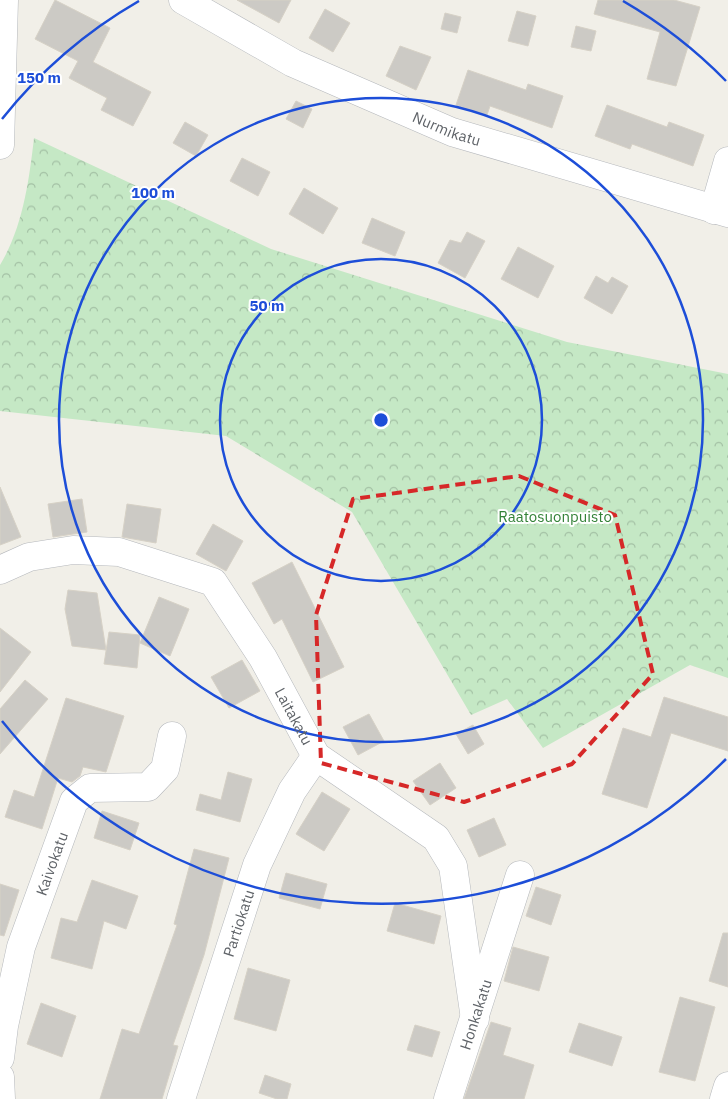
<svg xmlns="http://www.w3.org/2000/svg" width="728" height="1099" font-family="'IBM Plex Sans',sans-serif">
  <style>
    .park { fill: url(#park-crowns) }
    .building { fill: #cccac5; stroke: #d6d1c6 }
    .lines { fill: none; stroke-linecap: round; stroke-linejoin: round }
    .minor-casing { stroke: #b5b8bc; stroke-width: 29 }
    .minor { stroke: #fff; stroke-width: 28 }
    .marked { fill: none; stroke: #d62828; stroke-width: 4; stroke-dasharray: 10 6; stroke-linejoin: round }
    .ring { fill: none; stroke: #1d4ed8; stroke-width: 2.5 }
    .labels { text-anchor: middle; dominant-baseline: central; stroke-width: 4; stroke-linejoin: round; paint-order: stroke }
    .street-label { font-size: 15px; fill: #5f6368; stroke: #fff }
    .park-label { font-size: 15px; fill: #348238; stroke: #fff }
    .centre { fill: #1d4ed8; stroke: #fff; stroke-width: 2.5 }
    .ring-label { font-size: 15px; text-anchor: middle; font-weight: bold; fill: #1d4ed8; stroke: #fff; stroke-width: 4; stroke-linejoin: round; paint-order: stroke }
  </style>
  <defs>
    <pattern id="park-crowns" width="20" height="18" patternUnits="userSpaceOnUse" patternTransform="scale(1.25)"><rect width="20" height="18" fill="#c5e8c5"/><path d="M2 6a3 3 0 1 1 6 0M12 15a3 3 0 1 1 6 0" fill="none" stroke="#a3c0a4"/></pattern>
  </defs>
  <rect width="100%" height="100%" fill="#f1efe8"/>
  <path class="park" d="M34,138L271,249L567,342L728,374V678L690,665L543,748L507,699L471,715L352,512L226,436L0,411V265C23,227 29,181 34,138Z"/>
  <path class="building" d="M55,0L110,28L93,62L151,92L133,126L101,110L107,98L69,78L78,61L35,39Z
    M237,0H291L279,23Z
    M598,0H674L700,7L676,86L647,79L660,32L594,14Z
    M325,9L350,23L333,52L309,38Z
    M517,11L536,16L528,46L508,41Z
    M445,13L461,17L457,33L441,29Z
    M576,26L596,31L591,51L571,47Z
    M400,46L431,57L416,90L386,76Z
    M468,70L526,90L528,84L563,96L552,128L490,106L487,115L456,105Z
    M296,101L312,109L303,128L286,119Z
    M607,105L667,127L669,122L704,135L693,166L632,144L630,149L595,136Z
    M185,122L208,135L196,156L173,143Z
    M242,158L270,172L258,196L230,181Z
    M304,188L338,208L323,234L289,214Z
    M372,218L405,232L395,256L362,243Z
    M467,232L485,241L465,278L438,263L450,240L461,243Z
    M518,247L554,266L538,298L501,279Z
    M596,276L608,283L612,277L628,286L612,314L584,298Z
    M0,487L21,537L0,545Z
    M82,499L87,532L53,537L48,504Z
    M127,504L161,509L156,543L122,537Z
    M213,524L243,541L226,571L196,554Z
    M292,562L344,667L313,682L282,619L274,624L252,583Z
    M68,590L97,593L106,650L72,646L65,609Z
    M159,597L189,609L170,656L140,643Z
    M0,628L31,652L0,692Z
    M109,632L140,635L137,668L104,664Z
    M242,660L260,691L229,708L211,677Z
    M25,680L48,699L0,754V709Z
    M664,697L728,717V751L671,733L647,808L602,794L623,728L651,737Z
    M66,698L124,716L106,772L83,767L80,776L72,782L58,778L42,829L5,817L14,790L34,797Z
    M369,714L384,741L358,755L343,727Z
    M473,725L484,744L468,754L456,734Z
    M440,763L456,788L430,805L413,781Z
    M228,772L252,779L240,822L196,810L200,794L221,800Z
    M322,792L350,809L324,851L296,834Z
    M102,811L139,823L130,850L94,838Z
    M494,818L506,845L479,857L467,830Z
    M194,849L229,858L204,955L173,1045L178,1046L162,1099H100L122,1029L139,1034L177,925L174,924Z
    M286,873L327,884L320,909L279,898Z
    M92,880L138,896L126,929L104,921L92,969L51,958L61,918L77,922Z
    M0,884L19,890L4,936L0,935Z
    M536,887L561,895L551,925L526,916Z
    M395,903L441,916L434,944L387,931Z
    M723,933H728V987L709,981Z
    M513,947L549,957L539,991L504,981Z
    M248,968L290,980L276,1031L234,1019Z
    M680,997L715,1007L695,1081L659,1072Z
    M41,1003L76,1016L62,1057L27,1044Z
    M491,1022L511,1028L503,1055L534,1065L524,1099H464Z
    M579,1023L622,1037L612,1066L569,1052Z
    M415,1025L440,1032L432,1057L407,1050Z
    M265,1075L291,1084L287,1099H277L259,1093Z"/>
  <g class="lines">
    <defs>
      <g id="minor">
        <path id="s1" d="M183,0L293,63L452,132L728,213"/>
        <path d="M0,145L4,0"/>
        <path d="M714,210L728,161"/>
        <path id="s2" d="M0,570L29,557L73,550L119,552L213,582L263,658L316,756L436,838L453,866L475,1019"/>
        <path id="s3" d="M0,1058L4,1026L21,947L74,801L90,788L148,787L165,769L172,736"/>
        <path d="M0,1077L1,1099"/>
        <path id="s4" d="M181,1099L257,865L292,791L316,756"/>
        <path id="s5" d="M448,1099L520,875"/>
        <path d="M724,1099L728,1086"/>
      </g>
    </defs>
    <use href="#minor" class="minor-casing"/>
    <use href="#minor" class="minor"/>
  </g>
  <path class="marked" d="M519,476L615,515L653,674L572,764L464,802L321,763L316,615L353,499Z"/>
  <g class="ring">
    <circle cx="381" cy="420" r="161"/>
    <circle cx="381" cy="420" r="322"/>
    <path d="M726 759A484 484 0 0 1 2 721M2 119A484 484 0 0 1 139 1M623 1A484 484 0 0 1 726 81"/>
  </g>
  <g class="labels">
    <g class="street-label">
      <text stroke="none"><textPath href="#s1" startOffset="294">Nurmikatu</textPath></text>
      <text stroke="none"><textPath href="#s2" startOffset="378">Laitakatu</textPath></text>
      <text stroke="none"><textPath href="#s3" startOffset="202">Kaivokatu</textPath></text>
      <text stroke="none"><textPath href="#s4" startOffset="185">Partiokatu</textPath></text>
      <text stroke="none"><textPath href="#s5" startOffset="89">Honkakatu</textPath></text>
    </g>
    <g class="park-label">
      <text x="555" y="516">Raatosuonpuisto</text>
    </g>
  </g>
  <circle cx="381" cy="420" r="8" class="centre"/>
  <g class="ring-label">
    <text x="39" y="83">150 m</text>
    <text x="153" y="198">100 m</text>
    <text x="267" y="311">50 m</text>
  </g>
</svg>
